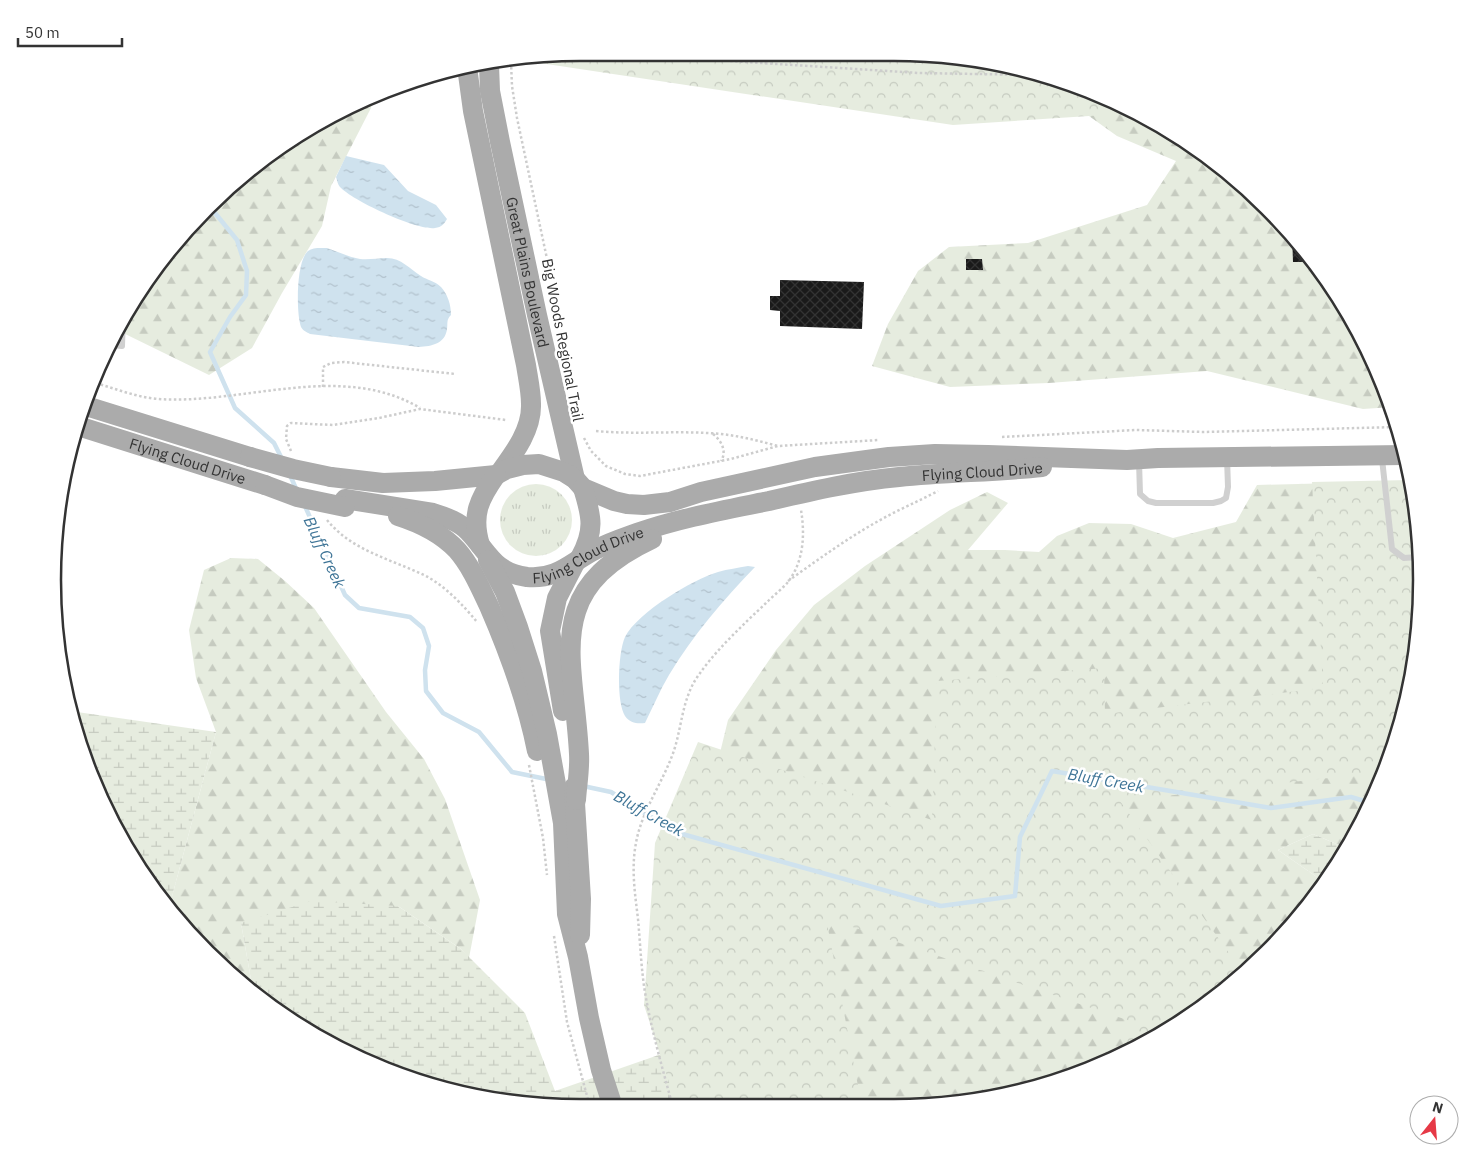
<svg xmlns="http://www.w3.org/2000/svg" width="1474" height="1160" font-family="'IBM Plex Sans',sans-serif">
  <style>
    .grass { fill: url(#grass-tufts) }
    .forest { fill: url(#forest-firs) }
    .wetland { fill: url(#wetland-marsh) }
    .park { fill: url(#park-crowns) }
    .water { fill: url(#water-ripples) }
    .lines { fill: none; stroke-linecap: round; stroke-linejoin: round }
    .stream { stroke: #cfe2ee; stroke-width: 4.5 }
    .building { fill: url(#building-cross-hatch) }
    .path { stroke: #cdcdcd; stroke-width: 2.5; stroke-dasharray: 2.5 2.5; stroke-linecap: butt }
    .service { stroke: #d0d0d0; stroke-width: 6 }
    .primary { stroke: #ababab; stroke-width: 20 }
    .primary-bridge { stroke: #ababab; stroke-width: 20 }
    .labels { text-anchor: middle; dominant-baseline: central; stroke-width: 5; stroke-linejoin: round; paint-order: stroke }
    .street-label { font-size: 15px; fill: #333; stroke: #fff }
    .water-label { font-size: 16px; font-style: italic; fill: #3f7597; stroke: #fff }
    .rim { fill: none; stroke: #333; stroke-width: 2.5 }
  </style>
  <defs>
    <pattern id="grass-tufts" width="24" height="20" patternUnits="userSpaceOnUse" patternTransform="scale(1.25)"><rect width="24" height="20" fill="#e6ecdf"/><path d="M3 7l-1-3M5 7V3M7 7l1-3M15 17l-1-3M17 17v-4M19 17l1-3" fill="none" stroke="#c6cbc0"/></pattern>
    <pattern id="forest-firs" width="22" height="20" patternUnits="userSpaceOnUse" patternTransform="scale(1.25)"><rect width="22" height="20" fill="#e6ecdf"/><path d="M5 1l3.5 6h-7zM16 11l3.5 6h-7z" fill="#c6cbc0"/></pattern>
    <pattern id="wetland-marsh" width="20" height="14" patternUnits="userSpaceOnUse" patternTransform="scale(1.25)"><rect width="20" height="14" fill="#e6ecdf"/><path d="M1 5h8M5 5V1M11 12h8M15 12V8" fill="none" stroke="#c6cbc0"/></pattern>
    <pattern id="park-crowns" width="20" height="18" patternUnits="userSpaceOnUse" patternTransform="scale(1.25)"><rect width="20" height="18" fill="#e6ecdf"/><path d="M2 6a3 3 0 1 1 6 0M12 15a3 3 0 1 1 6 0" fill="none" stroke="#c6cbc0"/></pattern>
    <pattern id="water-ripples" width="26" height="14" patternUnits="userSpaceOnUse" patternTransform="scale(1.25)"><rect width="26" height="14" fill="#cfe2ee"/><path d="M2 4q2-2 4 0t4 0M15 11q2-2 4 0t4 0" fill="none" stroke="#b2c2cd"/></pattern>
    <pattern id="building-cross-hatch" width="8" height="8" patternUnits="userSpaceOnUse" patternTransform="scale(1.25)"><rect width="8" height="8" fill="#1a1a1a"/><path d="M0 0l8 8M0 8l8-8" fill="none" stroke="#333"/></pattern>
  </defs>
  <rect width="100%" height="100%" fill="#fff"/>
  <path class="grass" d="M500 520a36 36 0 1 1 72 0a36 36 0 1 1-72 0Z"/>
  <path class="forest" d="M1064,81L1158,123L1242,183L1291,232L1351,316L1392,407L1363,409L1207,371L1049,383L950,387L872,366L888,324L918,271L949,247L1028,243L1147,205L1176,161L1117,136L1061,96Z
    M373,100L371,108L331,186L322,226L282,293L252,348L209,375L117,330L123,316L207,207L316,123Z
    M1410,481L1417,511L1420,614L1404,716L1367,813L1346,848L1313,834L1278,850L1324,882L1313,901L1242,976L1158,1037L1063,1080L929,1106L724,1107L689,880L728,720L776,650L814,605L865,566L950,510L987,492L1008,503L968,550H1005L1039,552L1057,536L1089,523L1131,524L1173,538L1236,522L1257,485Z
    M231,558L258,559L285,581L314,608L386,712L424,759L445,799L480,900L469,958L461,949L398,906L241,923L253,991L207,953L170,904L216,732L196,678L189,630L204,570Z"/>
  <path class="wetland" d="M70,711L216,732L170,904L123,844L71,717Z
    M1313,834L1346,848L1324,882L1278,850Z
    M311,901L398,906L461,949L525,1013L555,1091L673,1050L724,1107H580L477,1097L378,1067L287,1018L253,991L241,923Z"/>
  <path class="park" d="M580,53L928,54L1064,81L1135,113L953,125L520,60Z
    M1410,480L1417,511L1420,614L1404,716L1383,772L1120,801L1244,974L1242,976L1158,1037L1126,1051L1130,1021L826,918L862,1107H677L644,1005L655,843L698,742L932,820L937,681L1104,668L1105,714L1323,688L1312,482Z"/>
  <path class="water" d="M346,156L384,165L408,191L436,205L447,219C444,224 442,227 435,228C418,231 353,201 340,187C338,185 337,180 336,177Z
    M327,248C338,252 349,257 360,259C369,260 378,258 387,258C401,258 410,269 421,276C427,280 435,281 441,287C448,295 451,305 451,315C446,320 448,323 447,329C445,344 432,346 419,347L310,334C307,332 303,331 301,327C296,313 296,261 308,251C313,247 321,248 327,248Z
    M748,566L755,567C723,600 693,635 669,675C660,690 653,707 645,723C637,724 630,723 625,716C616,702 618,652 625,637C638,612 692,580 718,572C728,569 738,568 748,566Z"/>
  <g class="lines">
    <path class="stream" d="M212,203L215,213L237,240L247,271L246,295L230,317L210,352L235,408L274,443L282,459
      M290,475L297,491
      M304,504L345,595L359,608L410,617L423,628L429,646L425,670L426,691L443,713L479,732L512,772L551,780
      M583,786L611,792L675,832L941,906L1015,896L1020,837L1052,771L1271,808L1351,797L1371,803"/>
  </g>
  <path class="building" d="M1292,234L1303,249L1312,262H1293Z
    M966,259H982L983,270H966Z
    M780,280L864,282L862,329L780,326V311L770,310V296H780Z"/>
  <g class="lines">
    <path class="path" d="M676,53L698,59L919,73L1034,75
      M511,62L512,86L517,118L569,362L573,389
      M96,383C116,389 136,397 158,399C243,405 341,361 420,408
      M323,387V367L331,363L344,362L455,374
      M596,431C638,435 679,430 721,434C740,436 759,441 778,446
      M713,434C722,441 727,452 721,461
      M1002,437L1136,430L1204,432L1397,427
      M584,438L591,451L606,466L625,474L640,476L731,459L778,446L879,440
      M291,451L286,439L287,426L291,423L333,425L379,418L420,409L506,420
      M327,520C352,551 391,559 426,576C445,586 464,606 477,622
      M788,581C819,559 849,537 882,519C900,509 919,501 938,491
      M529,765L543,838L547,875
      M554,936L567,1022L590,1107
      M674,1107L671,1100C661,1063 650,1025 644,986C641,964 640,941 638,919C635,894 631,868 636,843C641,813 661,785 672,756C681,733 681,707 693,684C709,656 743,625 766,603C773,596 782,589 788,582C804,561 805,534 801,510"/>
    <path class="service" d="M111,345L122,346L123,316
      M1382,459L1392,549L1404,558L1418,557
      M1139,461L1140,494L1148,501L1156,503H1213L1221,501L1226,498L1228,487L1227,458"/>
    <g class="primary">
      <path id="s1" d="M489,65L490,91L500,142L537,315L575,479"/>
      <path d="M467,67L473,111L526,365C528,378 531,391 531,404C532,429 515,452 501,471"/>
      <path d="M86,406L250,457"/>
      <path id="s2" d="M78,426L265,485"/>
      <path d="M331,477L383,483L435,481L496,475L507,469L523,465L539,464L564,472L575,479L583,488L614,501L627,504L644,505L670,502L701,492L815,467L889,457L935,454L988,455L1127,460L1158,458L1404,455"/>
      <path id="s3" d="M345,499L433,513C446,517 460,522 469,532C489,553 493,572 527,577C557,580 571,562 595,550C608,543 623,538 637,533C680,518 725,510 769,501C812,491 855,481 899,477C947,472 995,472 1042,467"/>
      <path d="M398,516C420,523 441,533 457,550C471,566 480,587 489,606C509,652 527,701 537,751"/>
      <path d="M480,545C471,515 479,499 496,475"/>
      <path d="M580,558C595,531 592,517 583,488"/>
      <path d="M488,560L505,592L518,627L532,671L547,734L563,823L567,914L578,957L589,1018L601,1070L613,1107"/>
      <path d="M563,711L550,631L557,598L575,563"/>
      <path d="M574,787L581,899L580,935"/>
      <path d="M576,800C577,785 580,769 579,754C574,656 541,591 652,539"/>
    </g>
    <path class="primary-bridge" d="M250,457L293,469L331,477
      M265,485L297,497L345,507"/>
  </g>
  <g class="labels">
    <g class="street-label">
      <text stroke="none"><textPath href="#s1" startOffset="211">Great Plains Boulevard</textPath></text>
      <text transform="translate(563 340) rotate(79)">Big Woods Regional Trail</text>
      <text stroke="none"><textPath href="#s2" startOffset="115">Flying Cloud Drive</textPath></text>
      <text stroke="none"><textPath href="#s3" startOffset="678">Flying Cloud Drive</textPath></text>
      <text stroke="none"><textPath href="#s3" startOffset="272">Flying Cloud Drive</textPath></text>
    </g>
    <g class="water-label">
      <text transform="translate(325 552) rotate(65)">Bluff Creek</text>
      <text transform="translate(1106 780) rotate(10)">Bluff Creek</text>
      <text transform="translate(649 813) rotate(29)">Bluff Creek</text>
    </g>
  </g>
  <path d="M0 0H1474V1160H0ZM580 61H894A519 519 0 0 1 1413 580V580A519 519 0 0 1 894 1099H580A519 519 0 0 1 61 580V580A519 519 0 0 1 580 61Z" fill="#fff" fill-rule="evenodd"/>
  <path class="rim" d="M580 61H894A519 519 0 0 1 1413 580V580A519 519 0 0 1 894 1099H580A519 519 0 0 1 61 580V580A519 519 0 0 1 580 61Z"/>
  <g transform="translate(1434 1120) rotate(17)"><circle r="24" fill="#ffffff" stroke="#adadad"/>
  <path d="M0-4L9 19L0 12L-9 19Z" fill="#e63946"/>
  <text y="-8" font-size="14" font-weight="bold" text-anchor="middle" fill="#333333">N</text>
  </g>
  <path d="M18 38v8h104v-8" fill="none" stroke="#333333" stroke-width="2.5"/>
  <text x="25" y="38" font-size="15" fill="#333333" stroke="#ffffff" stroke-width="4" paint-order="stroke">50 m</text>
</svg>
